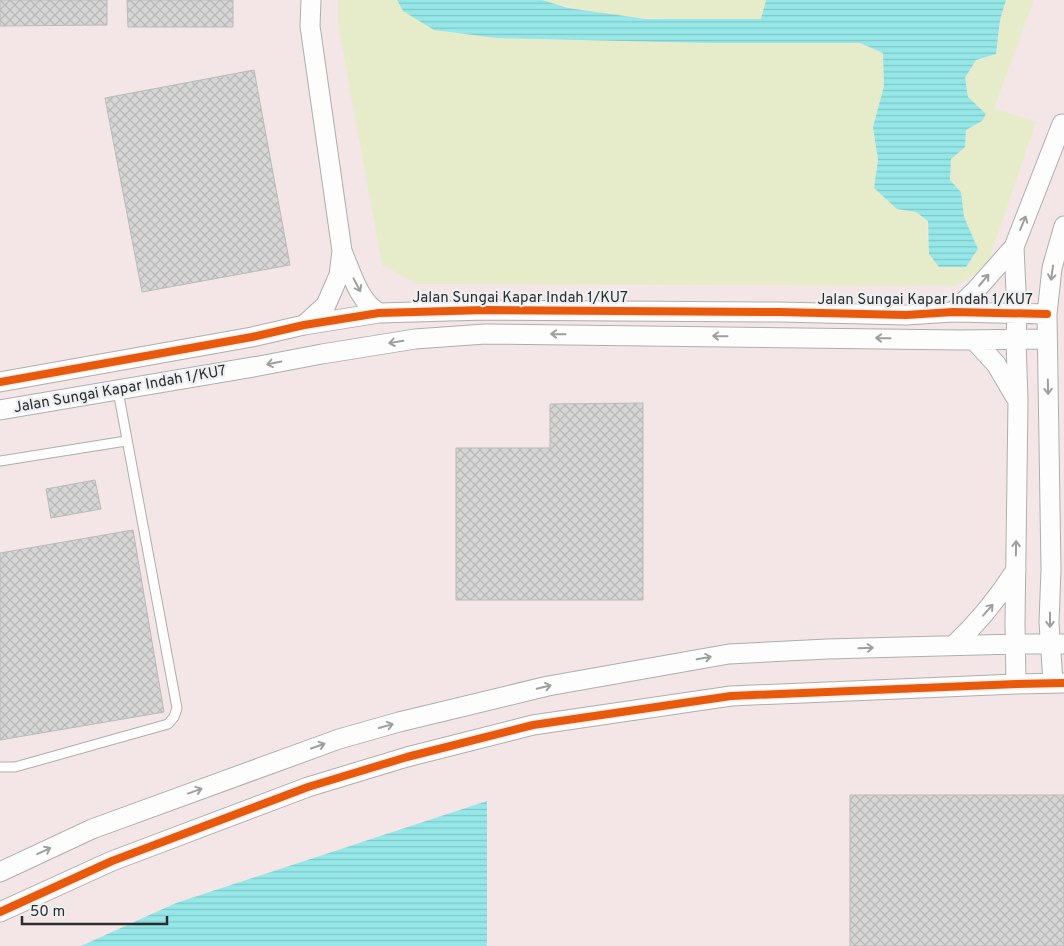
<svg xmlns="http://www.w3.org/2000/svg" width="1064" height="946" font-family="Overpass,sans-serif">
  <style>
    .industrial { fill: #f4e6e6 }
    .grass { fill: #e6ebca }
    .water { fill: url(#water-rules) }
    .building { fill: url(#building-cross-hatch); stroke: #bababa }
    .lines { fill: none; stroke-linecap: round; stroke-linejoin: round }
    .lane-casing { stroke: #aeaeaf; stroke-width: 11 }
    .street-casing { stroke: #aeaeaf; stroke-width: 21 }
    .lane { stroke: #fdfdfd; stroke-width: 9 }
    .street { stroke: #fdfdfd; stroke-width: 19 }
    .cycleway-casing { stroke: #eeeff1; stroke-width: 11 }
    .cycleway { stroke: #e8590c; stroke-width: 8 }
    .oneway { stroke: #9e9f9f }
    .labels { text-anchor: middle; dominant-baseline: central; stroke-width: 4.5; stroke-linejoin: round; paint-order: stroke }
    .street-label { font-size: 15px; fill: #2b2c2d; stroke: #eeeff1 }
  </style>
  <defs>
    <pattern id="water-rules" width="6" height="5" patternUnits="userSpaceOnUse" patternTransform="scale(1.25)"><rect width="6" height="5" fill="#96e7e8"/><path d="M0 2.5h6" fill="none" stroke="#81c6c7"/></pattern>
    <pattern id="building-cross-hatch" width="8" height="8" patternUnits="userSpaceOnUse" patternTransform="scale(1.25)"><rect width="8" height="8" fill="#d6d6d7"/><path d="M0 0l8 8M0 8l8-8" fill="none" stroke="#b8b8b9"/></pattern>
  </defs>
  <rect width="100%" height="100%" fill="#efeff0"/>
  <path class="industrial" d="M0,0H1064V946H0Z"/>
  <path class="grass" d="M338,0H397L403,11L708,43H860L883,53L884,86L873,127L878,160L874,188L897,209L916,212L928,221L927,238L978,249L964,217L961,192L950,180L951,158L965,147L966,130L982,121L968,97L965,78L976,60L996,54L1000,20L1006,0H1034L994,108L1036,122L987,266L955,286L417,284L382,265L338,24Z
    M542,0H766L761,19C687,20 614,22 542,0Z"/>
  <path class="water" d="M397,0H542L568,8L646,19H761L766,0H1006L1000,20L996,54L976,60L965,78L968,97L986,114L982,121L966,130L965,147L951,159L950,180L961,192L964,217L978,249L966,267H939L929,254L928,221L916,212L897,209L874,188L878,160L873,127L884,86L883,53L860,43H708L497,38L434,30L403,11Z
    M487,801V946H81L176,903Z"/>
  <path class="building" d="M0,0H107V25L0,26Z
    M127,0H233V27H128Z
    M254,70L290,265L142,292L105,98Z
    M643,403V600H456V448H550V404Z
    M95,480L101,509L51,518L46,489Z
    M133,530L164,712L0,740V553Z
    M850,795H1064V946H850Z"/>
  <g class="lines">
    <defs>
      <path id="lane" d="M0,461L126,441
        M0,767H15L168,724L174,717L177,708L118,391"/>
      <path id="street" d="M311,0L310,26L342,251C351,272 359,302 379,313
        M953,312L976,290L1014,247
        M304,325L326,305L339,275L342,251
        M974,340L996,364L1016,398
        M0,382L252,337L304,325L379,313L485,310L779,312L906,315L953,312L1047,314
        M0,410L259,366L322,354L415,339L485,334L960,340L1047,339
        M954,645C978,623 998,598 1016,570
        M1053,683L1049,622L1051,570L1047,314L1052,268L1064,226
        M1016,684L1015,623L1018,401L1016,340L1017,313L1014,247L1062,124H1064
        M0,872L92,829L339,739L399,722L548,686L729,654L827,649L1016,644H1064
        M0,912L112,861L308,787L407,757L533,725L731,696L1016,684L1064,683"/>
    </defs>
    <use href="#lane" class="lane-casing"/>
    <use href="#street" class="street-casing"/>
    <use href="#lane" class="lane"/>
    <use href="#street" class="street"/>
    <defs>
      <path id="cycleway" d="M0,382L252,337L304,325L379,313L485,310L779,312L906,315L953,312L1047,314
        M0,912L112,861L308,787L407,757L533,725L731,696L1016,684L1064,683"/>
    </defs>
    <use href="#cycleway" class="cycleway-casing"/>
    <use href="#cycleway" class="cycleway"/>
  </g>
  <defs><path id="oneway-shaft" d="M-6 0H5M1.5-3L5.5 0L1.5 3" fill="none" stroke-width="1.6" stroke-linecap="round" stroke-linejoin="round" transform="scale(1.25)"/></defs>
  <g class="oneway">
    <use href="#oneway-shaft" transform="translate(1023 223) rotate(-68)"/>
    <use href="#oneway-shaft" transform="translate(1052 273) rotate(98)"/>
    <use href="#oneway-shaft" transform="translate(984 280) rotate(-50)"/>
    <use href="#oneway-shaft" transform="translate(357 285) rotate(62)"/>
    <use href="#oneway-shaft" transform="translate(558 334) rotate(-179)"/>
    <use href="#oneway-shaft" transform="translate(720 336) rotate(-179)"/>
    <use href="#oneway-shaft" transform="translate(883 338) rotate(-179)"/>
    <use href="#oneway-shaft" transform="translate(396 342) rotate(171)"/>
    <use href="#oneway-shaft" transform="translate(274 363) rotate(169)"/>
    <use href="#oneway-shaft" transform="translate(1048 387) rotate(89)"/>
    <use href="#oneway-shaft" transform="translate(1016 548) rotate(-89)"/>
    <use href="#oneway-shaft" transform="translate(988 610) rotate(-49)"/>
    <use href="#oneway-shaft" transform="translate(1050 620) rotate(90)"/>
    <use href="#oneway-shaft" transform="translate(866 648) rotate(-2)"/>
    <use href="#oneway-shaft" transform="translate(704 658) rotate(-10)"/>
    <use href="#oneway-shaft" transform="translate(544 687) rotate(-13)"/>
    <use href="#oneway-shaft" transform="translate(386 726) rotate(-15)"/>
    <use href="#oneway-shaft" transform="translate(318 746) rotate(-19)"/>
    <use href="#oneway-shaft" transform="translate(195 791) rotate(-20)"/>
    <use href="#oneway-shaft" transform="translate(44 851) rotate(-25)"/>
  </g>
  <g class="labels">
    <g class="street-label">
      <text x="520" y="298">Jalan Sungai Kapar Indah 1/KU7</text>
      <text x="925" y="300">Jalan Sungai Kapar Indah 1/KU7</text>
      <text transform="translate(120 390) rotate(-10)">Jalan Sungai Kapar Indah 1/KU7</text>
    </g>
  </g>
  <path d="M22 916v8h145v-8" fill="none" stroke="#2b2c2d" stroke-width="2.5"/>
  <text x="30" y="916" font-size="15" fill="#2b2c2d" stroke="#eeeff1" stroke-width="4" paint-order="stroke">50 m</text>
</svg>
